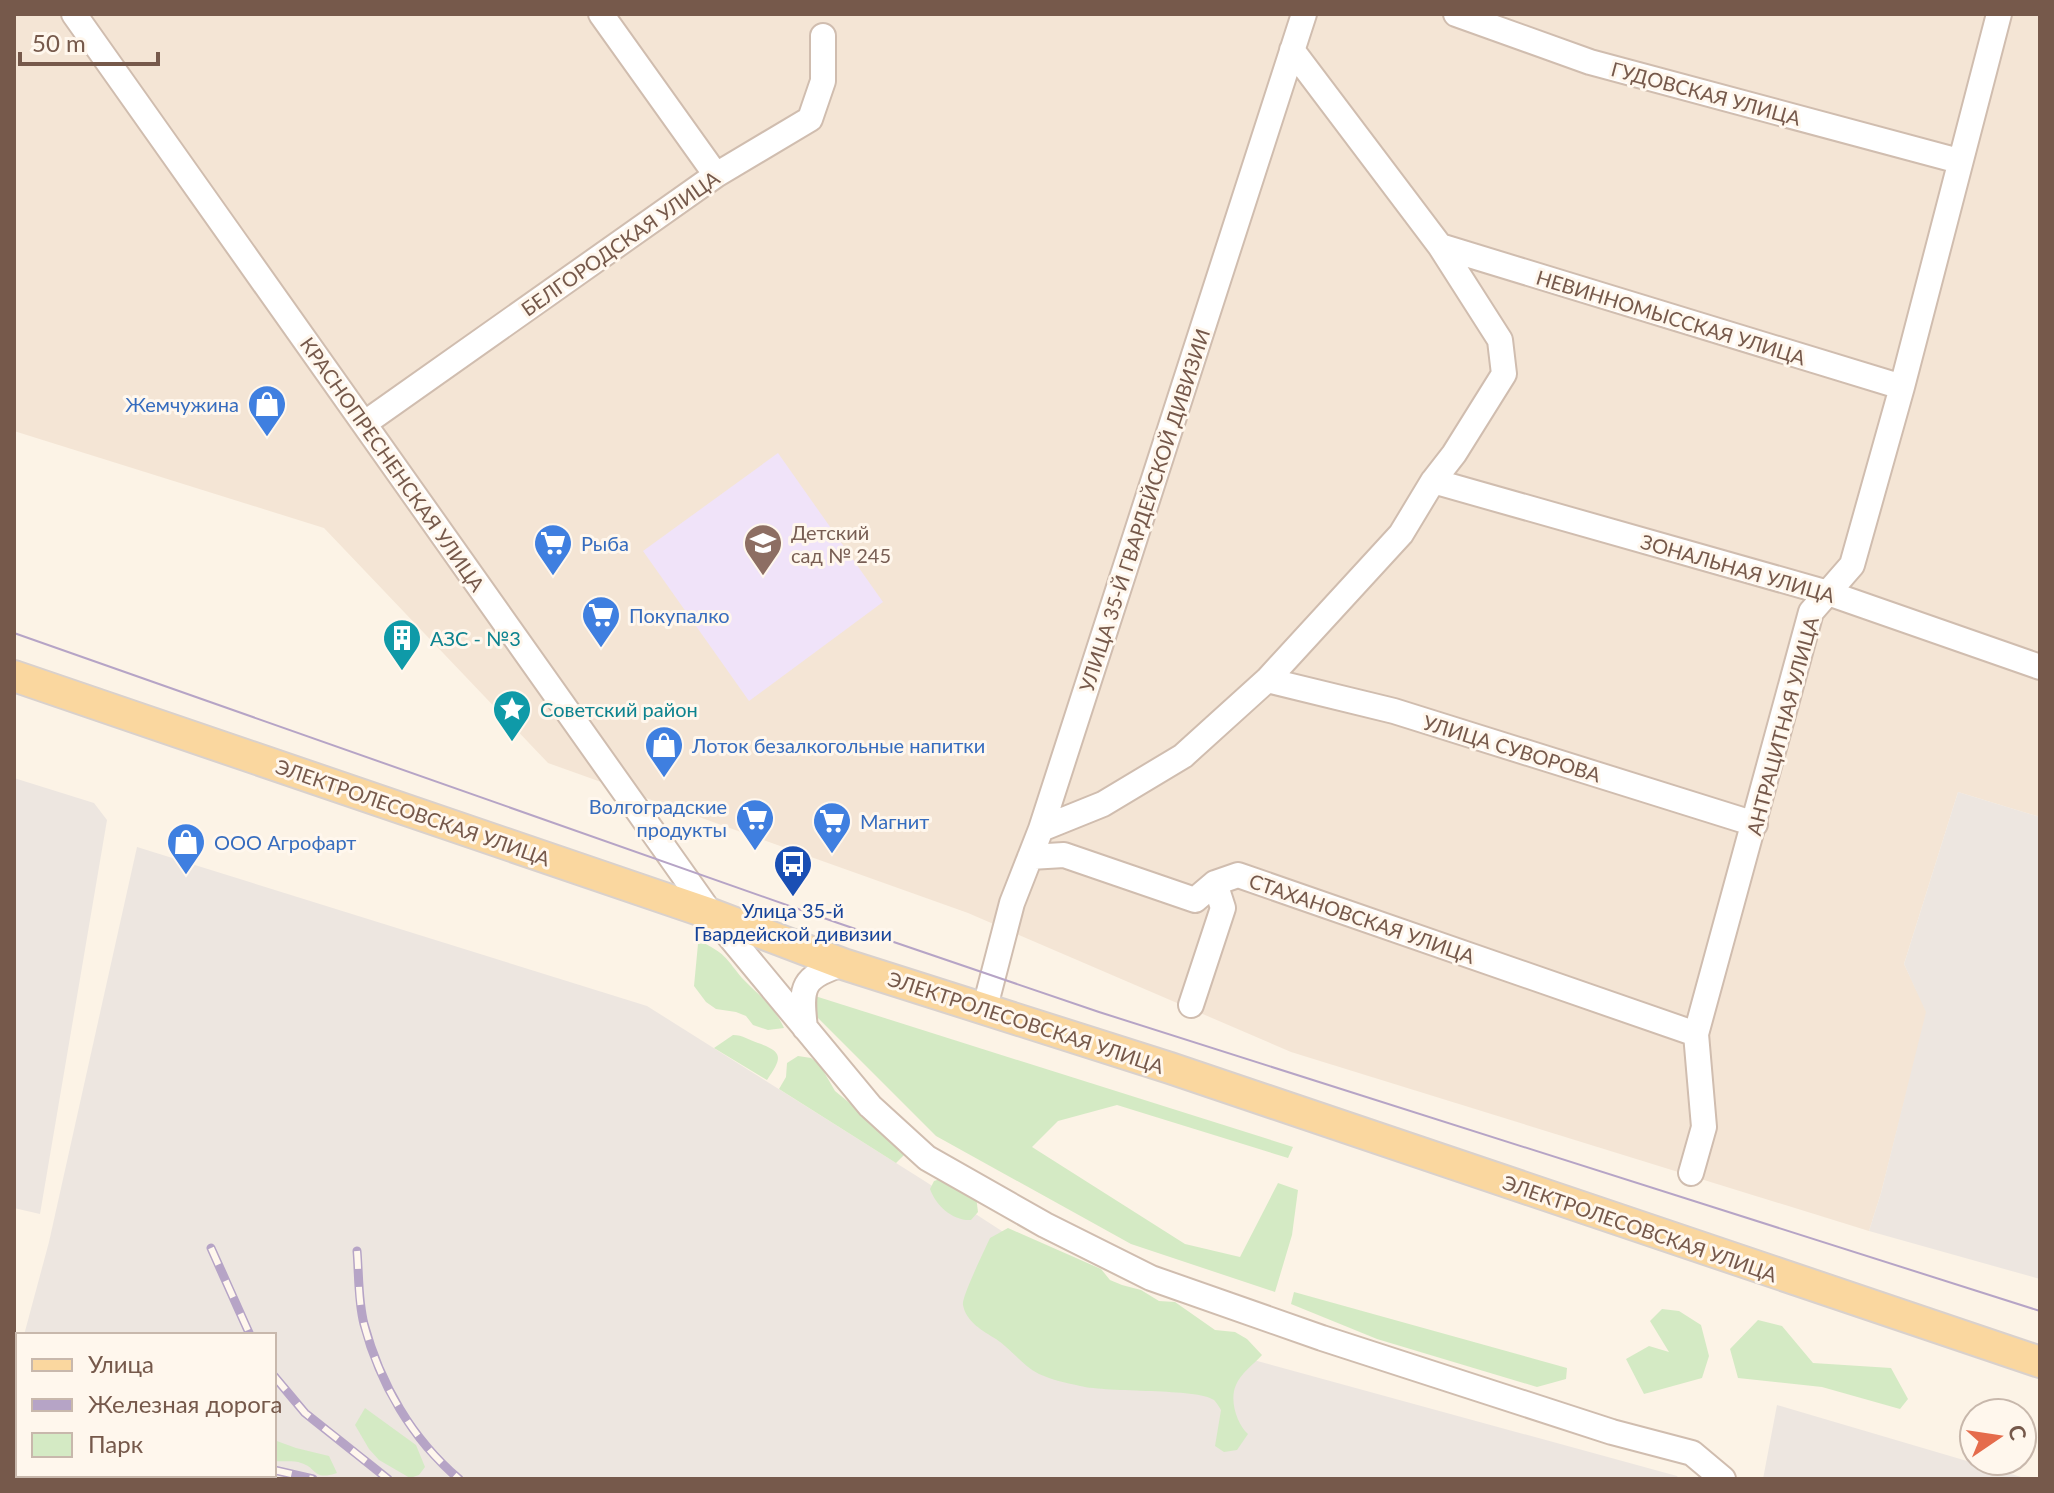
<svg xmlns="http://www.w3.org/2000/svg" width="2054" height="1493" font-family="Lato,sans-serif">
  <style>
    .residential { fill: #f4e5d5 }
    .industrial { fill: #ede6e0 }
    .education { fill: #f0e3f9 }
    .green { fill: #d4eac4 }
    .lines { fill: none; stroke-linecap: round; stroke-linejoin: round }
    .minor-casing { stroke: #d0bdaf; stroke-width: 28 }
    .major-casing { stroke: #d9d1cd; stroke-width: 34 }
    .minor { stroke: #fff; stroke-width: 24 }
    .major { stroke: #fad79f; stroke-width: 30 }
    .tram { stroke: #b6a4c6; stroke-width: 2 }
    .rail-casing { stroke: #b6a4c6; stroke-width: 9 }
    .rail { stroke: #fff7ed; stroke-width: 6; stroke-dasharray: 18; stroke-linecap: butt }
    .labels { text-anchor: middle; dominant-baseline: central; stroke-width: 6; stroke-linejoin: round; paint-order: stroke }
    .street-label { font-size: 20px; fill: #76594b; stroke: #fff7ed }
    .shop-label { font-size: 20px; fill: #366cbe; stroke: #fff7ed; text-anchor: start }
    .education-label { font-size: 20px; fill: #785e54; stroke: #fff7ed; text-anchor: start }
    .culture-label { font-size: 20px; fill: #0d838f; stroke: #fff7ed; text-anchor: start }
    .transit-label { font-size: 20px; fill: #164399; stroke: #fff7ed }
  </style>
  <rect width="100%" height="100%" fill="#fcf3e6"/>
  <path class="residential" d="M14,14H2040V817L1958,792L1904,964L1927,1012L1881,1193L1869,1231L1291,1052L968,913L548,763L324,528L14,431Z"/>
  <path class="industrial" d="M14,778L94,803L107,820L40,1214L14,1208Z
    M1958,792L2040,817V1279L1869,1231L1881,1193L1926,1012L1904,964Z
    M137,847L647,1006L923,1180L1162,1335L1677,1476L1679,1479H14V1380L18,1361V1475H274V1335H24L49,1242Z
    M1777,1405L2028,1479H1763Z"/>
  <path class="education" d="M778,453L883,602L749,701L643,551Z"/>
  <path class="green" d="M704,943C727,955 727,960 742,978C758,995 773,1004 784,1028L768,1030L753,1025L746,1016L736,1012L716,1009L706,1002L694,986L698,944Z
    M815,996L1293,1147L1288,1158L1117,1105L1058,1121L1032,1147L1185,1244L1240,1257L1278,1183L1298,1190L1292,1235L1275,1292L1131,1244L936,1136L808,1008Z
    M733,1035C743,1035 749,1040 758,1043C784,1052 782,1058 767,1080L714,1048Z
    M798,1056L811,1058L820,1065L835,1091L908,1151L896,1163L779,1089L786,1077L787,1063Z
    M940,1179L976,1196L978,1212L971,1220C953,1221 936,1206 930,1189L934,1181Z
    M1008,1228L1101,1269L1110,1280L1122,1285L1141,1290L1159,1301L1175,1302L1215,1330L1235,1332L1247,1339L1262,1355C1254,1364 1240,1374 1236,1385C1229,1400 1237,1424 1248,1434L1237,1450L1224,1452L1215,1446L1221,1410C1219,1407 1217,1403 1214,1400C1197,1388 1109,1393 1080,1386C1067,1383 1052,1380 1039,1374C1023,1366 1011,1349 996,1339C983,1331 966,1322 963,1305C961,1298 985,1249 990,1238Z
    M1294,1292L1567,1368L1566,1379L1537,1387L1377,1339L1291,1304Z
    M1662,1309L1679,1311L1701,1325L1709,1356L1702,1378L1644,1394L1626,1359L1649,1346L1669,1352L1650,1321Z
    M1758,1320L1782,1326L1813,1363L1891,1368L1908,1399L1900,1409L1822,1387L1738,1378L1730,1349Z
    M365,1408L416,1445L425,1467L419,1475L410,1478L379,1460L369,1449L355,1425Z
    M274,1440L296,1448L329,1456L337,1473C312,1481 318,1468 301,1463C294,1460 281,1462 274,1461Z"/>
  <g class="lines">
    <defs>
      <path id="minor" d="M74,14L711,914L870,1106L927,1158L1045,1225L1151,1278L1322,1338L1612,1432L1692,1453L1723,1479
        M601,14L716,175
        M1456,14L1590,62L1959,161
        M1440,246L1902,387
        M365,423L716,175L810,119L823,81V36
        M1433,481L1828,593L2040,667
        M1267,680L1394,711L1755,824
        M1041,829L1103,804L1183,756L1267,680L1401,534L1433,481L1454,454L1504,374L1500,340L1440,246L1292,50
        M1030,857L1064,855L1195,900L1215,883L1238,875L1696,1034
        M1191,1005L1223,908L1215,883
        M985,1007L1012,903L1041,829L1304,14
        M805,1028C800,986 802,977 843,964
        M1691,1173L1704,1127L1696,1034L1811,612L1852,565L1902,387L1999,14"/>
      <path id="major" d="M14,676L711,914L843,964L1170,1068L2040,1362"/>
    </defs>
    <use href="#minor" class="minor-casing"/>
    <use href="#major" class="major-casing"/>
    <use href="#minor" class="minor"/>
    <use href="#major" class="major"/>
    <path class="tram" d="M14,633L838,923L1099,1012L2040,1311"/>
    <defs>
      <path id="rail" d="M211,1248L250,1335
        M357,1251C359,1275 358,1301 364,1324C380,1384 412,1439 459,1479
        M14,1344L18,1347
        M14,1359L18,1361
        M274,1376L305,1413L388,1479
        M14,1399L18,1401
        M14,1469H18
        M274,1470L313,1479
        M238,1475L254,1479
        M88,1479L190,1475"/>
    </defs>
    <use href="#rail" class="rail-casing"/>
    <use href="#rail" class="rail"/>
  </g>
  <defs>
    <symbol id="shop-pin" viewBox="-11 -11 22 30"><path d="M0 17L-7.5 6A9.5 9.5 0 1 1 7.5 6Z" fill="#3f7fe0" stroke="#fff7ed"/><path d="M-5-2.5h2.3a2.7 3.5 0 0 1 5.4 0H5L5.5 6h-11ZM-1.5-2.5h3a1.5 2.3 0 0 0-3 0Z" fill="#fff"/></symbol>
    <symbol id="supermarket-pin" viewBox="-11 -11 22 30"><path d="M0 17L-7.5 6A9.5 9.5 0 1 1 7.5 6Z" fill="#3f7fe0" stroke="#fff7ed"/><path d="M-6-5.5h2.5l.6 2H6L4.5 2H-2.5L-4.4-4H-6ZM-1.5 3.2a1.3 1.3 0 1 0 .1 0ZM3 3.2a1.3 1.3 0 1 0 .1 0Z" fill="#fff"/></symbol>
    <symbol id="school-pin" viewBox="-11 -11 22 30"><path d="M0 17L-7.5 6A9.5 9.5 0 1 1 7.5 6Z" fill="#8d6e63" stroke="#fff7ed"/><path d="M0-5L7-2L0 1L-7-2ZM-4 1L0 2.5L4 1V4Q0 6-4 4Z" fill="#fff"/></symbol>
    <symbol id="building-pin" viewBox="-11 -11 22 30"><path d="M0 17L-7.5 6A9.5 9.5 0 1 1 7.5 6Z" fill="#0f9aa8" stroke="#fff7ed"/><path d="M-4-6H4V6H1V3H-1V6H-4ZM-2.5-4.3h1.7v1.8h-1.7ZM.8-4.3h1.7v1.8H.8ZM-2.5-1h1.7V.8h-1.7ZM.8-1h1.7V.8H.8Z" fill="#fff"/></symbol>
    <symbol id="sight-pin" viewBox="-11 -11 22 30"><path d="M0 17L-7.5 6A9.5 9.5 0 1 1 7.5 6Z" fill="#0f9aa8" stroke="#fff7ed"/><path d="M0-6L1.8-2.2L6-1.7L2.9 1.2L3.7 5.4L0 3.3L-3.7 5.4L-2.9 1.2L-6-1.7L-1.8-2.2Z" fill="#fff"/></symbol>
    <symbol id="bus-pin" viewBox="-11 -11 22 30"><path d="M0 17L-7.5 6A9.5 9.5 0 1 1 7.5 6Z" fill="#1a4fb4" stroke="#fff7ed"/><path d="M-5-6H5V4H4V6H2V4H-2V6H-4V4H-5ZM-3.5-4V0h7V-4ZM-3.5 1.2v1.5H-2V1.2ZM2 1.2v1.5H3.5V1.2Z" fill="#fff"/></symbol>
  </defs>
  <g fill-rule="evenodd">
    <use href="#shop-pin" x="245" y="382" width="44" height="60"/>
    <use href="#supermarket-pin" x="531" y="521" width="44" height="60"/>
    <use href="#school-pin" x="741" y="521" width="44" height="60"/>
    <use href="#supermarket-pin" x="579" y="593" width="44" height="60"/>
    <use href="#building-pin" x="380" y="616" width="44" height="60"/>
    <use href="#sight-pin" x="490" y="687" width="44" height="60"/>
    <use href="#shop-pin" x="642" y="723" width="44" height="60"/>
    <use href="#supermarket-pin" x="733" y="796" width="44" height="60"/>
    <use href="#supermarket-pin" x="810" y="799" width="44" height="60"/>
    <use href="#shop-pin" x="164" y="820" width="44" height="60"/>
    <use href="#bus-pin" x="771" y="842" width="44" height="60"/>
  </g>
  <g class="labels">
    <g class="street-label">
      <text transform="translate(1706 93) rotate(15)">ГУДОВСКАЯ УЛИЦА</text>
      <text transform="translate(620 243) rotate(-35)">БЕЛГОРОДСКАЯ УЛИЦА</text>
      <text transform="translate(1671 317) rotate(17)">НЕВИННОМЫССКАЯ УЛИЦА</text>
      <text transform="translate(393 464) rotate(55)">КРАСНОПРЕСНЕНСКАЯ УЛИЦА</text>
      <text transform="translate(1144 510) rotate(-72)">УЛИЦА 35-Й ГВАРДЕЙСКОЙ ДИВИЗИИ</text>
      <text transform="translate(1738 568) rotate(16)">ЗОНАЛЬНАЯ УЛИЦА</text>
      <text transform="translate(1782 726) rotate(-75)">АНТРАЦИТНАЯ УЛИЦА</text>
      <text transform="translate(1512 748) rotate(17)">УЛИЦА СУВОРОВА</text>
      <text transform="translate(413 812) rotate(19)">ЭЛЕКТРОЛЕСОВСКАЯ УЛИЦА</text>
      <text transform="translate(1362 918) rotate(19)">СТАХАНОВСКАЯ УЛИЦА</text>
      <text transform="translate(1026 1022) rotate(18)">ЭЛЕКТРОЛЕСОВСКАЯ УЛИЦА</text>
      <text transform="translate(1640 1228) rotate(19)">ЭЛЕКТРОЛЕСОВСКАЯ УЛИЦА</text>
    </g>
    <g class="shop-label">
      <text x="239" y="404" text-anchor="end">Жемчужина</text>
      <text x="581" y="543">Рыба</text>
      <text x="629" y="615">Покупалко</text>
      <text x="692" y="745">Лоток безалкогольные напитки</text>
      <text x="727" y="806" text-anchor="end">Волгоградские<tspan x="727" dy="23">продукты</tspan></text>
      <text x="860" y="821">Магнит</text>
      <text x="214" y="842">ООО Агрофарт</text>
    </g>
    <g class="education-label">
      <text x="791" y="532">Детский<tspan x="791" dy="23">сад № 245</tspan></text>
    </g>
    <g class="culture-label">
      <text x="430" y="638">АЗС - №3</text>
      <text x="540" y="709">Советский район</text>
    </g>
    <g class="transit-label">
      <text x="793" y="910">Улица 35-й<tspan x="793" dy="23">Гвардейской дивизии</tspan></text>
    </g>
  </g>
  <rect width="2054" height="1493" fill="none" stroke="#76594b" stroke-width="32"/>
  <rect x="16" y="1333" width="260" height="144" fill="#fff7ed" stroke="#c8b8ac" stroke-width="2"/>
  <rect x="32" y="1359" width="40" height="12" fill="#fad79f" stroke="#c8b8ac" stroke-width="2"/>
  <text x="88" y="1373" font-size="24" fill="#76594b">Улица</text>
  <rect x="32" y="1399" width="40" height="12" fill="#b6a4c6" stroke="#c8b8ac" stroke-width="2"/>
  <text x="88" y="1413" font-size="24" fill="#76594b">Железная дорога</text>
  <rect x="32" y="1433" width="40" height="24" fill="#d4eac4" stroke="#c8b8ac" stroke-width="2"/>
  <text x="88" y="1453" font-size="24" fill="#76594b">Парк</text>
  <g transform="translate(1998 1437) rotate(77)"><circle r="38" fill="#fff7ed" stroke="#c8b8ac" stroke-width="2"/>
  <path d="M0-6L14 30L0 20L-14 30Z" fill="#e56c4c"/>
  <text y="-12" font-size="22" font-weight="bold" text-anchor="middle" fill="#76594b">С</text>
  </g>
  <path d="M20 52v12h138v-12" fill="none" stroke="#76594b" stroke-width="4"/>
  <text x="32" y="52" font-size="24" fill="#76594b" stroke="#fff7ed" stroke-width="6" paint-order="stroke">50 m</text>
</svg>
